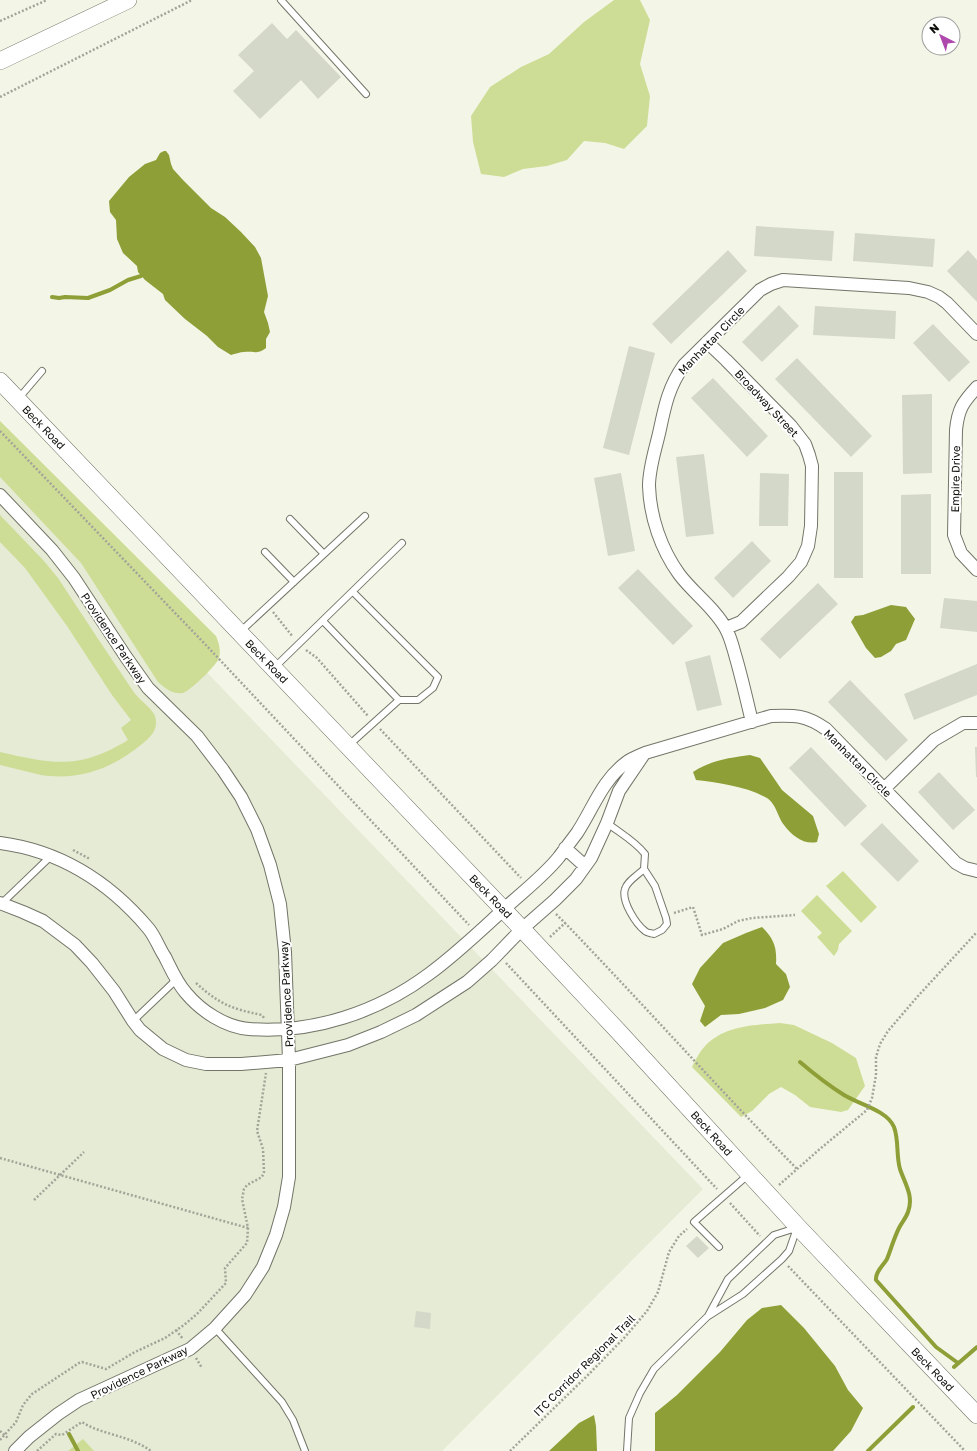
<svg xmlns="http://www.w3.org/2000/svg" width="977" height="1451" font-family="'Golos Text',sans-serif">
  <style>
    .built { fill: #e5ebd4 }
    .green { fill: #cedd96 }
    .water { fill: #8e9f37 }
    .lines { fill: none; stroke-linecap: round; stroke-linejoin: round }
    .stream { stroke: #8e9f37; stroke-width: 4 }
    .building { fill: #d4d8c9 }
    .service-casing { stroke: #727568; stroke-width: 8 }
    .minor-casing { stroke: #727568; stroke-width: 14 }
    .secondary-casing { stroke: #727568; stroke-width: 18 }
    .path { stroke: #a2a499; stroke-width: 2.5; stroke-dasharray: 2 2; stroke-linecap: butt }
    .service { stroke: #fff; stroke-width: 6 }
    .minor { stroke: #fff; stroke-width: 12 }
    .secondary { stroke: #fff; stroke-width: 17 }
    .labels { text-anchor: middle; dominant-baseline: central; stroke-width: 4; stroke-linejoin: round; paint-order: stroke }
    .street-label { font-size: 11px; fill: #0d0e09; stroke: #fff }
  </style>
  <rect width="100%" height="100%" fill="#f3f6e7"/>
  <path class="built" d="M0,457L703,1189L442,1451H0Z"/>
  <path class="green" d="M614,0H640L650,20L640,64L650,96L647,126L624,149L605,143L584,141L567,160L547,166L523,169L504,177L481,174L473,142L471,116L490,87L521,67L549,54L584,22Z
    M0,421L216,636C219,643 221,650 219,658C217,665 191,690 183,693C173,695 165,688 158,682L81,563L0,477Z
    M0,515L44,561L58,578C83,616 108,654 133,691C139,700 151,707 155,716C159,729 151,737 142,744C113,768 80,781 41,775C27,772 14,768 0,765V752C53,764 79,770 128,740L121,728L131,720L112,695L67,626L25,568L0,542Z
    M843,871L877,907L861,923L826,886Z
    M817,895L852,931L839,944L838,950L834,956L817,937L822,933L801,911Z
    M780,1023L794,1025L832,1043L856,1058L865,1086L848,1110L841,1112L810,1107L795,1095L781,1087L769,1094L752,1111L741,1117L692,1067C696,1059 701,1049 708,1043C728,1025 755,1025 780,1023Z
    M83,1439L94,1451H68Z"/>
  <path class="water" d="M164,151H166L169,155L171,164L173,169L183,180L211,208L225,217L241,232L255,247L261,258L268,296L264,312L268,323L270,332L266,339V348C256,355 255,351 244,352C240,352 235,354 231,355L218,347L207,336L185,319L165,300L163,294L145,280L138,272L137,266L123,253L117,239L116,220L110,212L109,201L129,177L145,164L156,160L160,153Z
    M891,605L906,607L915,619L906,640L896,644L891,651L881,657L875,658L866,648L851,622L855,616L863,615Z
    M750,755L760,758L782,790L813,816L819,834L817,842C804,845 792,836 784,825C777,816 776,802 765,797C744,786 720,783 696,780L693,772C711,760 729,758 750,755Z
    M762,927C774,939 777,947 776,964L786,974L790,987L783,1000L765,1008L739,1014L721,1015L705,1027L700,1021L705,1006L692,984L700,968L723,943L746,933Z
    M781,1305L804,1328L835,1366L848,1390L863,1408L851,1431L833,1451H655V1413L677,1395L720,1352L747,1320L762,1308Z
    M594,1415L596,1426L597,1451H549L579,1423Z"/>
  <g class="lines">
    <path class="stream" d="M52,297L59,298L65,297L88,298L110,290L128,280L141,276
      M800,1062C814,1074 828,1085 844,1095C858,1104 887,1110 894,1127C899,1140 896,1156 900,1169C905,1184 914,1196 908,1212C906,1218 902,1222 899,1228C894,1238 891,1249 887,1259C883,1266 875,1272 876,1280L936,1347L958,1363
      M954,1367L977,1347
      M69,1434L78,1451
      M868,1451L913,1407"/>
  </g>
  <path class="building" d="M272,23L287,39L296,30L341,77L318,99L301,80L260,119L233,91L254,71L238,55Z
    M756,226L834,231L832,261L754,256Z
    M855,233L935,239L933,267L853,261Z
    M728,250L747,271L671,344L652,324Z
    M968,250L977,260V302L947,271Z
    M779,305L799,326L762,362L742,342Z
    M815,306L896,311L895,339L813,335Z
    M933,324L970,362L949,382L913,343Z
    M629,346L655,353L629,455L603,448Z
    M797,358L872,436L851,457L775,379Z
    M713,378L768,436L747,457L691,398Z
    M932,394V473L903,474L902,395Z
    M704,454L714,534L686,537L676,457Z
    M834,472H863V578H834Z
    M621,473L635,551L608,556L594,478Z
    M760,473L789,474L788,526H759Z
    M931,494V574H901V495Z
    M752,541L771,561L733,598L714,578Z
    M638,569L693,626L673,645L618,588Z
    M818,583L838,604L780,659L760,639Z
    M944,598L977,601V632L940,628Z
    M710,655L722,705L697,711L685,662Z
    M977,664V695L914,720L904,694Z
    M850,680L908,740L886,761L828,702Z
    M811,747L867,806L845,827L789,768Z
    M975,747H977V777H976Z
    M939,772L975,810L953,830L918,792Z
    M882,823L919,861L898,882L860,844Z
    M697,1236L709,1248L698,1258L686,1246Z
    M416,1311L431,1313L430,1329L414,1327Z"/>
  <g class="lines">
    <defs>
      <path id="service" d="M281,0L366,94
        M19,398L42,371
        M290,519L324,554
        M265,552L294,582
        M323,621L399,700
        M241,631L365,516
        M275,667L402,543
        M349,745L399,700H418L433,688L438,677L353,592
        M607,823C620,833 635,841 645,854L644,869L655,886L666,918L667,924L662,930L654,934C651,933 647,933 645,931C636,924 621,901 625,889C627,881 638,875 644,869
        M1,904L51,856
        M133,1021L177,979
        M719,1247L694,1222L748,1175
        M708,1316L728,1279L774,1235L796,1228
        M215,1328L282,1402L293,1420L305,1451
        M627,1451L629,1418L640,1393L654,1369L707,1317L743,1294L782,1259L789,1251L797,1228"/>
      <path id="minor" d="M707,342L726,360L791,426L805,444L809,455L812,466L811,526L808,546L801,562L788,577L741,622L726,628
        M977,387C963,402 958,409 956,430L954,535L961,553L977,570
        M0,495L52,550L74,578L126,657L148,688L197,736L223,770L241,797L257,829L270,865L280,904L285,952L289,1060V1177L284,1207L276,1235L263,1267L245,1295L215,1328L190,1349L79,1400L58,1414L29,1437L15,1451
        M752,722C747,701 742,679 736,658C733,648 731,638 726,629C715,608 693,593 679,574C661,549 650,517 649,486C649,467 656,448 660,429C665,405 669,386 684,365L760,290L771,284L783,280L909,288L928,292L939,297L947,303L977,334
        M885,788L934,740L963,723H977
        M0,843C61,851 109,882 148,928C155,936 159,948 165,957C171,969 177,983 186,993C201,1011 225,1027 249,1029C313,1034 378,1012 429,974C455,955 478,933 502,911C521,893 543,877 559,857C565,849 571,841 577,833C593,809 602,780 627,762C632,758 639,756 645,753L771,716C795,715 806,715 826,729L956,863L965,868L977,871
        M565,848L585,866
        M0,903L23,912L43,921L75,945L92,963L114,991L133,1021L140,1030L163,1049L186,1060L206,1064H241L289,1060L348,1045L381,1032L416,1015L467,982L492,960L522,929L555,900L576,879L591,858L607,823L619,791L644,754"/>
      <path id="secondary" d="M0,61L128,0
        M0,381L522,929L618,1031L798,1227L977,1415"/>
    </defs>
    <use href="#service" class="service-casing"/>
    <use href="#minor" class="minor-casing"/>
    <use href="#secondary" class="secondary-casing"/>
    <path class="path" d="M0,21L47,0
      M0,97L192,0
      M0,431L204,643L469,925
      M273,612L293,637
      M306,650L317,658L368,716
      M380,729L521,878
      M73,850L90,859
      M674,913L693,907L702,935L723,929L738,921L752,918L795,915
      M556,914L565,923
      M550,937L565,923C643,1004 718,1088 797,1169
      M506,963L717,1189
      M196,983C219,1004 232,1009 262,1015L264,1018
      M0,1158L248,1228
      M779,1185L821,1148L867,1110L872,1098L876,1075V1057L880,1044L888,1031L918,996L977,932
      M34,1200L84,1152
      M730,1203L760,1236
      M788,1266L965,1451
      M176,1330L183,1339
      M196,1358L202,1368
      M0,1431L9,1439
      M0,1440L16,1422L23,1405L32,1394L79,1363L82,1362L106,1369L135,1352L165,1338L184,1325L197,1314L226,1283L225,1268L247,1243L248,1228L242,1199L244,1189L247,1185L262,1177L264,1172L263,1149L257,1131L266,1073
      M37,1451L56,1434L62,1435L82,1422C102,1435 129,1435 151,1451
      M510,1451L588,1375L625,1337L647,1311L658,1292L669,1252L679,1236L687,1229"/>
    <use href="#service" class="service"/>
    <use href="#minor" class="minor"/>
    <use href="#secondary" class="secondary"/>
  </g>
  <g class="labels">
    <g class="street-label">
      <text transform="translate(711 340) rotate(-46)">Manhattan Circle</text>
      <text transform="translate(767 403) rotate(47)">Broadway Street</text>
      <text transform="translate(44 427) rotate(46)">Beck Road</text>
      <text transform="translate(955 479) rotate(-89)">Empire Drive</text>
      <text transform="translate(114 638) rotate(56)">Providence Parkway</text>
      <text transform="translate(267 661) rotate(46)">Beck Road</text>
      <text transform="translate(858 763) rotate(45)">Manhattan Circle</text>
      <text transform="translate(491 896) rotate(46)">Beck Road</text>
      <text transform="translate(286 994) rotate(-93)">Providence Parkway</text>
      <text transform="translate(712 1133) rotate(48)">Beck Road</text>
      <text transform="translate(584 1365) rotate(-45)">ITC Corridor Regional Trail</text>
      <text transform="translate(933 1369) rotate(46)">Beck Road</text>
      <text transform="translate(139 1372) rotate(-26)">Providence Parkway</text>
    </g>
  </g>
  <g transform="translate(941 36) rotate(318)"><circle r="19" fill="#ffffff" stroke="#9e9f9d"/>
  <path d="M0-3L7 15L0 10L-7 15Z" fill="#ae48ad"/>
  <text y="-6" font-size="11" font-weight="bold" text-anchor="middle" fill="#0d0e09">N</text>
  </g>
</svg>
